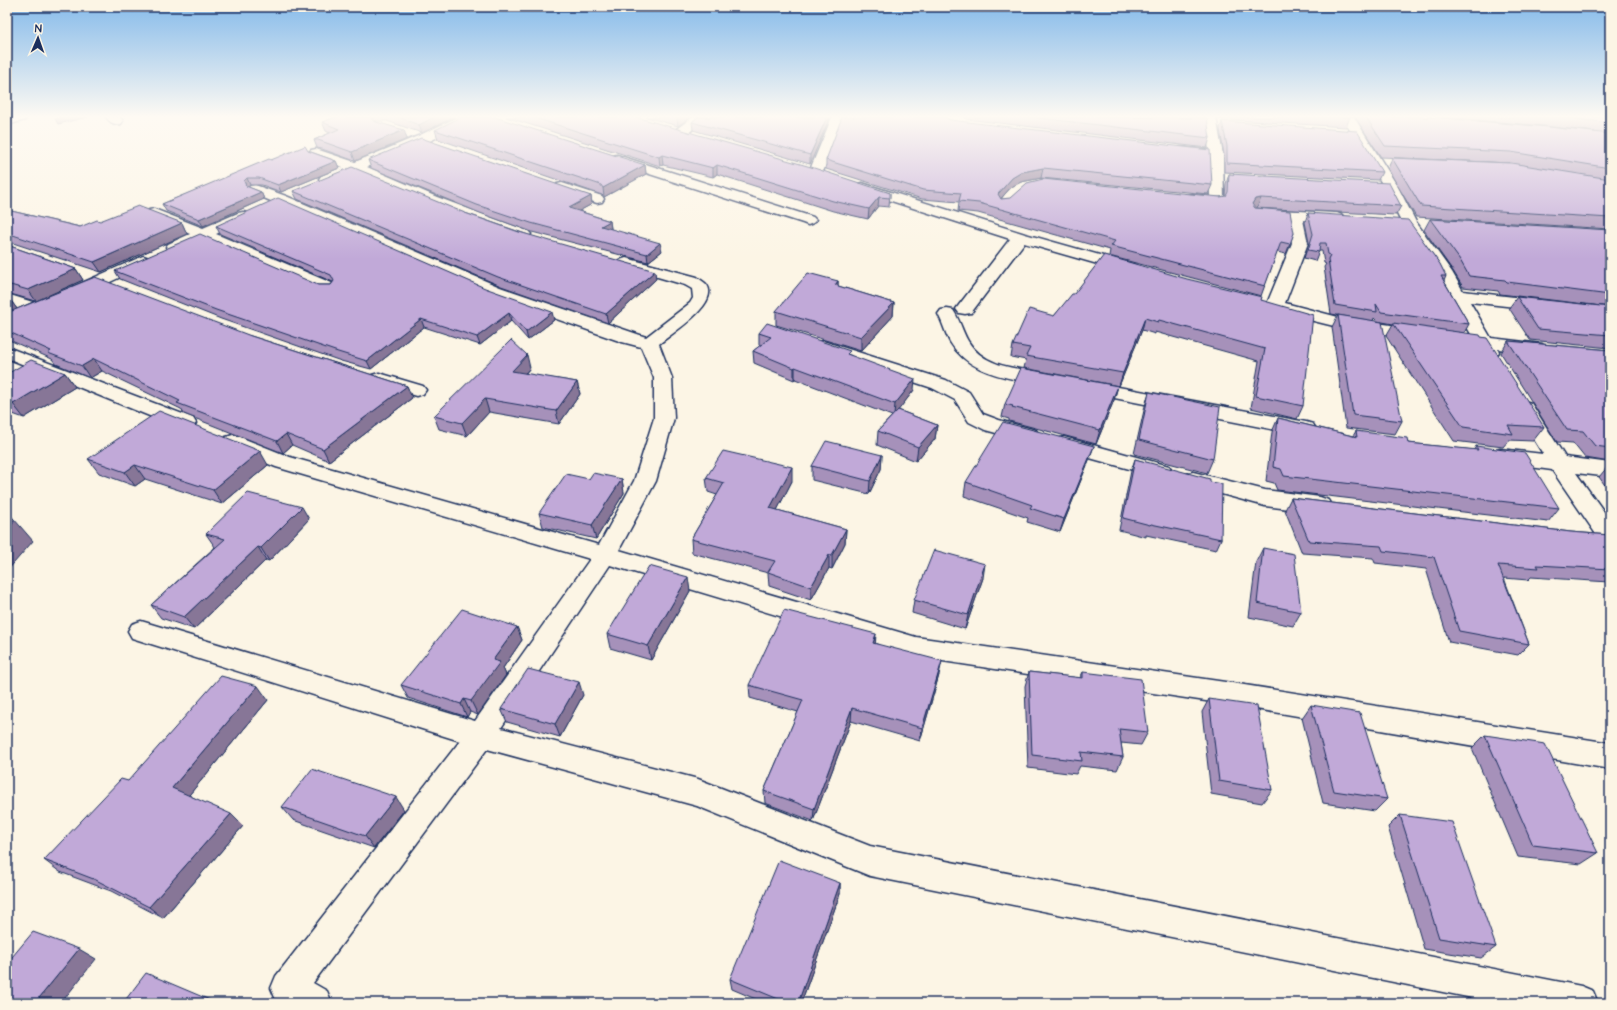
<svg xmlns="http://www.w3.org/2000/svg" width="1617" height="1010" font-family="'Architects Daughter',sans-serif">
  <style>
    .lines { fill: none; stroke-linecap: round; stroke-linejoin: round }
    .street-casing { stroke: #1b2f5e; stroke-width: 3 }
    .street { fill: #fcf5e5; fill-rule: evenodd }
    .wall { fill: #a691ba; stroke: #1b2f5e }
    .shaded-wall { fill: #877697; stroke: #1b2f5e }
    .building { fill: #c1a9d8; stroke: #1b2f5e }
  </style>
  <rect width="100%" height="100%" fill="#fcf5e5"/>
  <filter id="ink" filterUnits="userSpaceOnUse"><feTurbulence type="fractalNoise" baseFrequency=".025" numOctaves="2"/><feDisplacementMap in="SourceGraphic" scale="8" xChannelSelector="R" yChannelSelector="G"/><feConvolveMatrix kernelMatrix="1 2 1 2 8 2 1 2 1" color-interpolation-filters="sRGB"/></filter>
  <g filter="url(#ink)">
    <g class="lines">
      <defs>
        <path id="street" d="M7,117H27L25,120L7,125Z
          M106,117H120L123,121L121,124C115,125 110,123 106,117Z
          M458,117H474L472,120L428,142L367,167L437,197L528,231L531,234L528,237L523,239L518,237L427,203L355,172C345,176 332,185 321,182L319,179L321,176L343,167L311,156L309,153L311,150L316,149L355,162L418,136Z
          M693,117H707L685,136H675L674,133L675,130Z
          M832,117H844L823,172L821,175L816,176L811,175L809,172Z
          M1204,117H1216L1223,155L1224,201L1222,204C1212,207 1197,204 1187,201L1185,198L1187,195L1192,194L1210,196L1209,158L1176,154L1174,151L1176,148L1181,147L1209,150Z
          M1342,117H1354L1398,187L1416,222L1452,272L1463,291L1549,301L1552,305L1549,309L1543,310L1470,302L1491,338L1542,344L1545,348L1542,352L1536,353L1498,349L1499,352L1496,356L1490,357L1484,356L1478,347L1455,344L1452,340L1455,336L1461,335L1472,336L1436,272L1401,222L1384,187Z
          M617,155L813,217L816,220L813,223L808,225L803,223L612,162L610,159L612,156Z
          M1031,179H1046L1061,182L1063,185L1061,188C1051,191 1040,185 1029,188C1016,192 1016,211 1000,207L998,204C1007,191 1014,182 1031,179Z
          M562,183L602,196L604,199L602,202L597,203L557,190L555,187L557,184Z
          M862,183L1025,234L1135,265L1137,268L1135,271L1129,273L1024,243L971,313L965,314L959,313L956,309L959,305L1010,239L857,190L855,187L857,184Z
          M255,185L286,196L500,287L646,337L690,303L693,298L692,289L685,285L620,266L618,263L620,260L626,258L697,277C700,280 705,282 707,285C720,304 671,334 659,344L672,378L674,418L656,481L619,550L916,637L1232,683L1610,743V769L1232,705L916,657L610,565L501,728L698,779L870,846L1581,986L1593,991L1598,1003H1497L870,876L697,806L487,749L313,983L327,991L332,1003H281L276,1000L271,988L276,976L460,741L132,638L128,631L132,624L141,621L475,721L590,559L276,467L226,447L223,442L226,437L233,435L240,437L290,457L599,545L634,481L654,418V378L641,347L622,342L488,295L250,192L248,189L250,186Z
          M154,209L203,228L238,213L243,212L248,213L250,216L248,219L216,234L334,284L336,288L334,292L328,293L322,292L203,240C192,245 180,253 168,250L166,247L168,244L190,234L149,216L147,213L149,210Z
          M1260,209L1337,213L1342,215L1345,218L1342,221L1337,223L1303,220L1308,243L1285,303L1342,318L1419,329L1425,330L1428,334L1425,338L1419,339L1342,328L1269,310L1266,306L1292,243L1287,219L1255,216L1253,213L1255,210Z
          M143,256L149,258L151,261L149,264L43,313L37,314L7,305V294L36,303Z
          M947,309L953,310C960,320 962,331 968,341C986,371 1025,368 1055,375L1057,379L1055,383C1043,386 1030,382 1018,380C992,375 965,367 950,342C945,333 943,323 938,314L941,310Z
          M823,341L946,380L969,392L983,414L999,420L1036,430L1039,435L1036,440L1029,442L985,430L969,422L955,400L932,388L817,350L814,346L817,342Z
          M7,347L193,418L196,423L193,428L186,429L179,428L7,358Z
          M379,373L423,386L426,390L423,394L416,396L372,383L370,379L372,375Z
          M1086,381L1306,422L1313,424L1316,429L1313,434L1306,436L1079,391L1076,387L1079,383Z
          M1524,401L1531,403L1565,457L1610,463V477L1576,473L1610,520V545L1602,543L1552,470L1500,463L1493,461L1490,456L1493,451L1500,449L1543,454L1514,407L1517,403Z
          M1064,437L1169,466L1173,471L1169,476L1162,478L1057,449L1054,444L1057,439Z
          M1193,472L1265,490L1320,497L1328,500L1331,505L1328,510L1320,513L1265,506L1185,484L1182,479L1185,474Z"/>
      </defs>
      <use href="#street" class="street-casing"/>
      <use href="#street" class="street"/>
    </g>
    <path class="wall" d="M336,117H454L422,133L387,121H375L407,139L355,161L322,149L317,148L314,140L330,133L326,131L322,122Z
      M506,117H636L890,193L889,207L878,206L868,219L833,211L717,174L713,177L663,165L660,166Z
      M646,117H690L678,126Z
      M698,117H830L810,164L693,130L692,122Z
      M965,117H1203L1210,138L1207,148L966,119Z
      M1217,117H1350L1346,127L1218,119Z
      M1355,117H1429L1595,132L1543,126L1441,117H1610V229L1416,217L1388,169L1392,158L1509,163L1381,157Z
      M950,120L1212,185L1208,194L1041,178L1021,182L1011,187L1001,198V199L1220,197L1225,196L1226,184L1229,174L1401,206L1396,215L1255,208L1294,233L1286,254L1277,252L1261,296L1109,256L1110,250L978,213L958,211L959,202L922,199L826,169V160Z
      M1222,121L1382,172L1378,180L1224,172V155L1220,129Z
      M435,130L645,165L646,174L604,197L602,195L438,139Z
      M308,151L336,161L339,168L281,192L262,185H250L248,187L261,192L264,199L203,226L166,211L162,204L271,160Z
      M368,160L591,196L592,204L579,211L610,221L611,229L662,251L648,262L532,232L480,213L371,168Z
      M293,191L465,213L656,279L608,323L501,286L297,199Z
      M7,210L80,227L182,223L187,234L101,272L7,241Z
      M1308,213L1446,276L1444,281L1469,324L1464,333L1544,427L1533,441L1509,440L1503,447L1454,441L1386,336L1393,324L1377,321L1374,318L1373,321L1331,314L1324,267L1326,264L1324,263L1322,251H1319L1315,261L1304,258L1309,243L1305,222Z
      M1430,219L1610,230V307L1500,294L1498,291L1463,287L1453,271L1424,230Z
      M216,226L554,320L528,340L511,321L480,345L424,327L371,369L341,361L221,319L120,279L115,271L318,285H331L333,282L220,234Z
      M7,245L76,269L83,280L45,297L251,336L407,386L412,398L329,461L292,445L283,453L184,414L181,409L102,371L90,378L56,364L52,359L7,339V298H9L17,309L35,301L7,293Z
      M838,281V286L894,303L893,316L861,351L776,325V311Z
      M1074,294L1261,300L1303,406L1297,419L1251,408L1259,361L1155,332V334L1142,330L1119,386L1024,368L1026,360L1011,357L1013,345L1054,316Z
      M1517,297L1610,307V348L1530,340L1509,308Z
      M1338,315L1402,421L1395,434L1346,428L1332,327Z
      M759,333L850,355L914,390L898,410L937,425L935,439L916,461L877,445L878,431L892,416L795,379L794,380L754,363L753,351L761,345H759Z
      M1508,341L1610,350V462L1585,458L1573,443L1557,442L1501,353Z
      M530,368L525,374L577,382L580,394L559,424L489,412L467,436L439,429L434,416Z
      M65,373L75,387L24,418L7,412V374Z
      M1118,386L1114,400L1096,444L1009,421V419L1002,417L1005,404Z
      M1149,392L1213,459L1207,473L1134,454L1145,406Z
      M1278,418L1353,436L1356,431L1408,443L1474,450L1476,446L1559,508L1548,522L1277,490L1274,483L1266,481L1272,432Z
      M882,455L881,469L869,494L812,480V466Z
      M88,459L268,465L222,504L145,479L135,486L99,473Z
      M1135,459L1210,482L1221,539L1216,550L1146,535V537L1119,530L1131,471Z
      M1089,460L1060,532L1027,522L1028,518L964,496L966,482Z
      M1609,465H1610V492L1599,477Z
      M706,478L792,481L777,510L846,529L845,543L832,569L829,568L811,600L769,586L768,573L692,553L691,539L717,495L708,492Z
      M589,479H622L624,493L596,539L543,527L539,513Z
      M1291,498L1571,532L1610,535V580L1609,582L1531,577L1528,580L1504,578L1529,644L1518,655L1449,642L1426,569L1375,563L1373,558L1302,553L1285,510Z
      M309,519L269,561L266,560L194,629L161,618L151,605L215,547L206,534Z
      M1263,548L1301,612L1293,626L1249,617L1256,562Z
      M983,578L965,629L912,613L914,600Z
      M690,591L651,660L610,648L607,634Z
      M517,627L522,640L503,668L506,675L478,715L470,712L467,717L408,698L401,685Z
      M875,643L939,675L920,741L851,721L813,821L765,803L764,791L798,712L750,698L749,685Z
      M1029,672L1080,678L1083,672L1148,732L1141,745L1121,743L1123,757L1117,770L1080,766L1076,774L1028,768L1025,686Z
      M583,695L560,737L507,722L501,709Z
      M1209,699L1272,790L1262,803L1211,794L1202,712Z
      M268,700L189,795L243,826L163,918L111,891L60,872L44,860L128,781Z
      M1311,705L1387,799L1375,811L1323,803L1302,718Z
      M1485,735L1598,853L1581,864L1518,857L1472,748Z
      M282,807L404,810L374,848L293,820Z
      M1400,815L1496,947L1481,958L1424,949L1388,827Z
      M840,883V894L801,1003H765L732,989L730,979Z"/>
    <path class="shaded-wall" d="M61,117H88L58,124L55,119Z
      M371,117H374L375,121L374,125Z
      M434,117H454L422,133L419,125Z
      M677,117H690L678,126L677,118Z
      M827,117H830L810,164V155Z
      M404,130L407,139L355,161L352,152Z
      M662,155L663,165L660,166L659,157Z
      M336,161L339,168L281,192L278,185Z
      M645,165L646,174L604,197L603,188Z
      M717,165V174L713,177V168Z
      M1043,168L1041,178L1021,182L1011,187L997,203L998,194L1012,178L1022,172Z
      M247,178L250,185L247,188L244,181Z
      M261,192L264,199L203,226L199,219Z
      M591,196L592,204L570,216L569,208Z
      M879,197L878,206L868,219L869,209Z
      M1261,198L1257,208L1252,209V204L1255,199Z
      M610,221L611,229L603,235L601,226Z
      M182,223L187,234L101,272L94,262Z
      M660,243L662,251L648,262L647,254Z
      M76,269L83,280L36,301L28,290Z
      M655,271L656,279L608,323L606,314Z
      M838,281V294L835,285Z
      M9,298L17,309L7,315V299Z
      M894,303L893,316L861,351V337Z
      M552,312L554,320L528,340L526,332Z
      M509,313L511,321L480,345L477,337Z
      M1145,318L1142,330L1119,386L1123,373Z
      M421,319L424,327L371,369L367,361Z
      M527,355L530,368L515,384L512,371Z
      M94,359L102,371L90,378L82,366Z
      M795,367V379L794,380V368Z
      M65,373L75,387L24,418L13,404Z
      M915,379L914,390L894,416L895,404Z
      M577,382L580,394L559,424L556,411Z
      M407,386L412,398L329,461L323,449Z
      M1118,386L1114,400L1096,444L1100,430Z
      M485,399L489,412L467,436L462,423Z
      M937,425L935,439L916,461L918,447Z
      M286,434L292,445L283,453L277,441Z
      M1094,446L1089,460L1060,532L1064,519Z
      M260,451L268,465L222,504L213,490Z
      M882,455L881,469L869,494L870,481Z
      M135,465L145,479L135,486L125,472Z
      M792,467V481L771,522L770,508Z
      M622,479L624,493L596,539L592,525Z
      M302,507L309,519L269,561L261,548Z
      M7,511L33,541L7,571Z
      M846,529L845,543L832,569V555Z
      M258,547L266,560L194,629L184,617Z
      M829,555V568L811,600V587Z
      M985,564L983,578L965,629L968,615Z
      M688,577L690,591L651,660L648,646Z
      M517,627L522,640L503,668L506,675L478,715L471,701L493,660Z
      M876,634L875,648L873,643Z
      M942,661L939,675L920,741L922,728Z
      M579,682L583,695L560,737L555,724Z
      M258,686L268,700L185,800L172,788Z
      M464,699L470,712L467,717L461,704Z
      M852,708L851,721L813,821L814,809Z
      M396,797L404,810L374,848L365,836Z
      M231,814L243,826L163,918L149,907Z
      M840,883V894L801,1003H798Z
      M79,949L96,959L61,1003H35Z"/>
    <path class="building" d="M336,117H371L373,121L404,130L352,152L318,140H314L339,129L322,122Z
      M398,117H434L419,125Z
      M461,117H495L645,165L603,188L601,185L435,130Z
      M532,117H636L811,167L890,193V198L879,197L869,209L833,201L717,165L713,168L662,155L659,157Z
      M698,117H827L810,155L692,122Z
      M842,117H945L950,120L1210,150L1212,185L1043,168L1022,172L1012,178L998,194L1001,199L1010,198L1027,183L1043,179L1220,197L1226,196L1228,192L1229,174L1389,183L1401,206L1261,198L1255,199L1252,204L1255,208L1290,211L1294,233L1290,244L1281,242L1265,286L1111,246L1115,241L979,203L959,201L961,193L923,190L826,160Z
      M1030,117L1207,118L1210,138Z
      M1366,117H1429L1549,127L1610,134V168L1511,152L1385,146Z
      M1561,117H1610V123Z
      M1222,121L1357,131L1382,172L1227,163V146Z
      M421,138L591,196L569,208L610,221L601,226L660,243L647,254L531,223L477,205L368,160Z
      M305,146L308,151L336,161L278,185L259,178H247L244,181L246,186L261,192L199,219L162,204L269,159L271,160Z
      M1392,158L1511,163L1610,179V218L1421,206Z
      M352,167L465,213L519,232L655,271L606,314L498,277L293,191Z
      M278,198L485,288L552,312L526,332L509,313L477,337L421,319L367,361L338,352L216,310L115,271L200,234L318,285H331L334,281L331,275L216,226Z
      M138,206L182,223L94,262L7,233V210L80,227L97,220L100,221Z
      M1308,213L1408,220L1440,264L1446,276H1441L1469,324L1381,312L1376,304L1377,312L1335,305L1328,259L1330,255L1328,254L1326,243H1320L1319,252L1308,250L1313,234Z
      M1430,219L1610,230V295L1507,282L1505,280L1469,276L1460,260Z
      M7,245L76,269L28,290L7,284Z
      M1104,255L1187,279L1262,297L1261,300L1313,315L1303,406L1256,396L1265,349L1159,320L1158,322L1145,318L1123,373L1026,356L1030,348L1013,345L1029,309L1054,316L1072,294H1074Z
      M808,273L838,281L835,285L894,303L861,337L776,311Z
      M95,277L251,336L407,386L323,449L286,434L277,441L177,403L180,401L94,359L82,366L48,353L51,351L7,331V313Z
      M1517,297L1610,307V335L1538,329Z
      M1338,315L1382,322L1402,421L1353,415Z
      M767,323L850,351L847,354L915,379L895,404L795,367L794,368L753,351L771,337L759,333Z
      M1393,323L1480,335L1481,337L1487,338L1544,427L1508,425L1513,434L1463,427Z
      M511,340L527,355L512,371L577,382L556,411L485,399L462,423L434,416Z
      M1508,341L1610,350V448L1595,446L1583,431L1567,430Z
      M31,360L65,373L13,404L7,402V374Z
      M1021,368L1118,386L1100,430L1012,407L1013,406L1005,404Z
      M1149,392L1220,407L1213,459L1139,440Z
      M898,410L937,425L918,447L878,431Z
      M159,411L260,451L213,490L135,465L125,472L88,459Z
      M1278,418L1357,437L1356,431L1407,438L1408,443L1478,450L1476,446L1525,453L1559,508L1284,476L1281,469L1273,467Z
      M1003,422L1094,446L1064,519L1030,508L1032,505L966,482Z
      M826,441L882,455L870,481L812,466Z
      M723,451L792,467L770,508L846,529L832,555H829L811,587L768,572L775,561L691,539L724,483L706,478Z
      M1135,459L1210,479V482L1222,484L1221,539L1151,524L1150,525L1123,518Z
      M593,473L622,479L592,525L539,513L566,474L589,479Z
      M248,493L302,507L261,548L258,547L184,617L151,605L225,539L206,534Z
      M1291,498L1571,532L1610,535V569L1537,565L1539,568L1498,565L1529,644L1459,631L1434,557L1383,551L1381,546L1309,541Z
      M7,521H15L7,530Z
      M1263,548L1294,554L1301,612L1257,603Z
      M934,550L985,564L968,615L914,600Z
      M649,566L688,577L648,646L607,634Z
      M462,609L517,627L493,660L500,662L471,701L464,699L461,704L401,685Z
      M784,610L876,634L873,643L942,661L922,728L852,708L814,809L764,791L803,700L749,685Z
      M528,669L579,682L555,724L501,709Z
      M1029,672L1083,678V672L1141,679L1148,732L1119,729L1123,757L1081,752L1082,761L1032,755Z
      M221,676L258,686L172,788L231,814L149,907L96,880L44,860L121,779L128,781Z
      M1209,699L1257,706L1272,790L1219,781Z
      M1311,705L1360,713L1387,799L1334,791Z
      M1485,735L1545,744L1598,853L1533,845Z
      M312,769L396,797L365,836L282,807Z
      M1400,815L1452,822L1496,947L1439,938Z
      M779,860L840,883L798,1003H788L730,979Z
      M33,932L79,949L35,1003H7V963Z
      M146,973L217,1003H123Z"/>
  </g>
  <linearGradient id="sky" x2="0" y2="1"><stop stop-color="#85baea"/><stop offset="0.45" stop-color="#fefaf3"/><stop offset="1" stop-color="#fefaf3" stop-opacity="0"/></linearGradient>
  <rect width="1617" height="259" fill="url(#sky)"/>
  <rect width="1617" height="1010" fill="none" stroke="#fcf5e5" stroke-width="24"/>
  <rect x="12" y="12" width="1593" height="986" fill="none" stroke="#1b2f5e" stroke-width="1.5" filter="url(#ink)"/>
  <g transform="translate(38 38) rotate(2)" stroke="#fcf5e5" stroke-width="3" paint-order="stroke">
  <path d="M0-3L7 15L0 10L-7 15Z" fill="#1b2f5e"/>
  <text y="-6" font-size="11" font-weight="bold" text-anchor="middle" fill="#1b2f5e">N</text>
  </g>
</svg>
